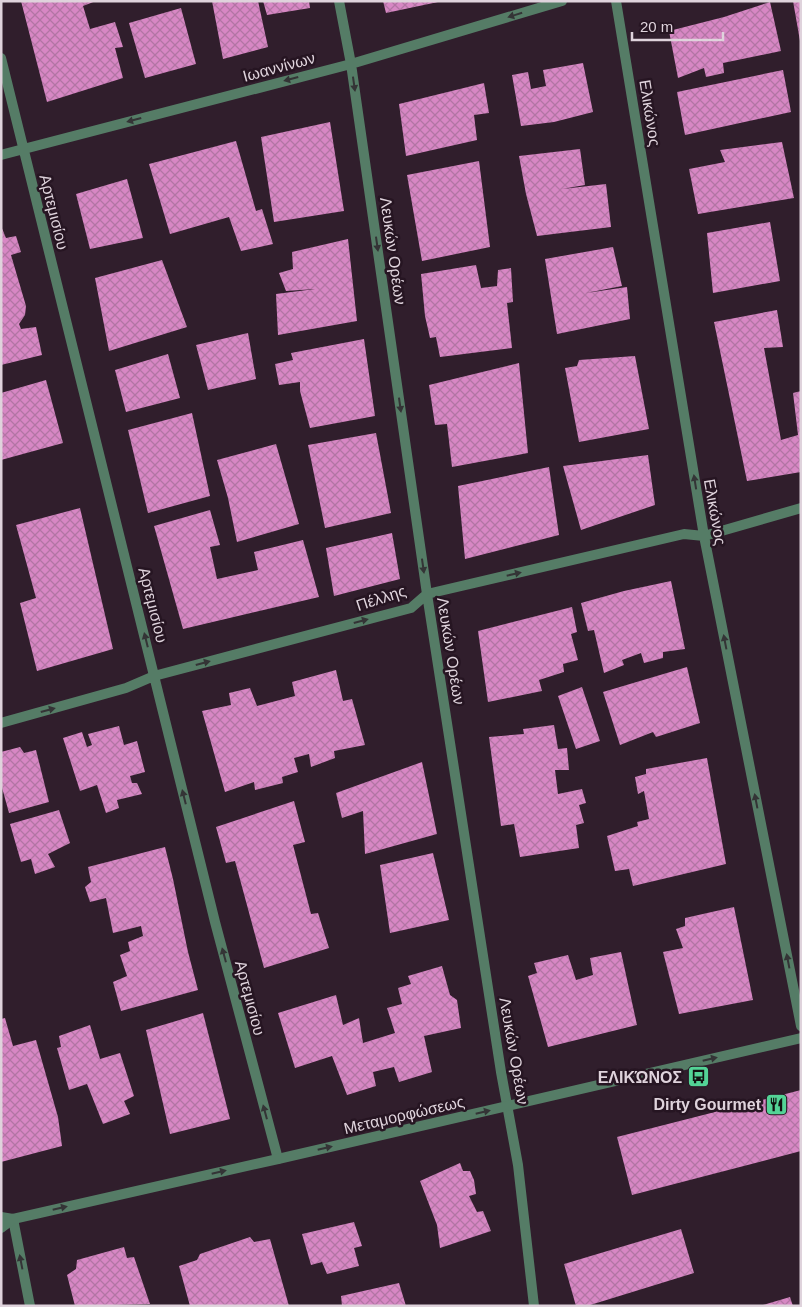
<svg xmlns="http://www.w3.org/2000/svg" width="802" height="1307" font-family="Helvetica,sans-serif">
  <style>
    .building { fill: url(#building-cross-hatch) }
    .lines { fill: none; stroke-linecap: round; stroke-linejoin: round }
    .minor { stroke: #557c66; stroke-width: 10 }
    .tertiary { stroke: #557c66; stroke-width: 10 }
    .oneway { fill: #343436 }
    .labels { text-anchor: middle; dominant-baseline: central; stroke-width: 5; stroke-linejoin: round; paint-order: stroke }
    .street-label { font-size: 16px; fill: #dfd3dc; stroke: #261522 }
    .poi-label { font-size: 16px; font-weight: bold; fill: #dfd3dc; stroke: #261522; text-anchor: end }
  </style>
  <defs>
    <pattern id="building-cross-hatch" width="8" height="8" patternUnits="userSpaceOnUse" patternTransform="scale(1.25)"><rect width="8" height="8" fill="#d787c4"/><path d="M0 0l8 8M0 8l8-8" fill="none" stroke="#b275a4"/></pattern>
  </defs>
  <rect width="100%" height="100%" fill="#301e2c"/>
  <path class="building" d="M21,1H96L83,6L90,29L115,22L123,47L115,48L123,78L47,102Z
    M212,1H258L268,47L223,59Z
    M263,1H309L310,8L267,15Z
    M383,1H438V2L386,13Z
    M793,1H801V41H800Z
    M770,2L781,51L723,63L724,73L706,77L704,68L678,78L669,31L724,17Z
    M181,8L196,64L145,78L129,23Z
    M583,63L593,112L554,122L521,126L512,75L528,72L531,89L546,86L543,70Z
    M783,70L791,112L685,135L677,92Z
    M484,83L489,113L474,115L477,140L406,156L399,104Z
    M330,122L344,211L274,222L261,137Z
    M236,141L256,211L262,209L273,244L241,251L229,217L170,234L149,164Z
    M782,142L794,198L698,214L689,169L725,162L720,150Z
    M580,149L585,185L562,189L606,184L611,227L537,236L526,194L519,156Z
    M479,161L490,247L422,261L407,175Z
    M127,179L143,238L90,249L76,194Z
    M770,222L780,281L713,293L707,233Z
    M1,226L6,238L16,236L21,252L11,255L26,306L25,315L19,324L21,329L36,327L42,355L1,365Z
    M348,239L357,321L278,335L276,294L315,289L286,291L279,273L293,269L292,252Z
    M613,247L622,286L586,293L627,287L630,319L557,334L545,259Z
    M162,260L187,327L109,351L95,278Z
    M476,265L481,288L497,286L498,270L511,268L513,302L507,303L512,348L440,357L436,337L430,338L425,316L421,274Z
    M777,310L783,347L764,348L781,440L798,435L793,393L801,391V472L747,481L714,322Z
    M248,333L256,379L208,390L196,345Z
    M364,339L375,416L310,428L300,391V382L279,385L275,364L293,360L291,353Z
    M168,354L180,398L126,412L115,370Z
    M635,356L649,429L579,442L565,368L577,366L579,360Z
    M519,363L528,453L452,467L447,424L435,425L429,385Z
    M46,380L63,443L1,460V393Z
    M192,413L210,496L148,513L128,430Z
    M376,433L391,513L325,528L308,445Z
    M276,444L299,524L237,542L228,498L217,460Z
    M648,455L655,505L581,530L563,466Z
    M549,467L559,535L465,559L458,486Z
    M80,508L113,649L37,671L20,603L36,598L16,525Z
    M210,510L220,545L210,547L217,579L258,570L254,552L303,540L319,597L183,629L154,526Z
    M392,533L400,579L334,596L326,548Z
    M671,581L685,649L663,652V658L644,663L641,653L622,660L624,665L604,673L594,630L588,631L581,603L624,591Z
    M572,607L577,632L571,634L578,660L563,664L564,672L539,680L542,691L488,702L478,631Z
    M687,667L700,723L656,737L653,732L620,745L603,692Z
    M336,670L343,701L352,699L365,745L334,751L335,758L311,767L309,754L294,758L298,772L282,777L283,783L255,790L254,782L225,792L202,711L231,705L229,693L250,688L257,706L295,696L292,682Z
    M582,687L600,741L576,749L558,696Z
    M554,725L558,749L567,748L569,770H555L558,794L582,789L586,803L579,805L584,823L576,825L579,848L520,857L514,824L501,826L489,737L524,734L523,729Z
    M119,726L124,745L137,741L145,772L130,776L132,783H137L142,794L117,800L119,808L106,813L97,785L80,791L63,738L82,732L87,747L92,745L88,734Z
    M20,747L24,753L36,750L49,802L9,813L1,784V752Z
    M707,758L726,864L633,886L629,869L615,871L607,836L638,826L637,822L649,819L644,791L638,794L635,777L646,774V769Z
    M422,762L437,834L365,854L363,811L342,818L336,793Z
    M294,801L305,842L293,845L311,914L318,913L329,948L264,968L235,861L226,863L216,827Z
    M59,810L70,843L48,854L55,867L35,874L31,859L21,862L10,824Z
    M165,847L173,879L188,952L198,990L121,1011L113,982L127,976L120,955L130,951L128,942L143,936L141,926L113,933L106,898L90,902L85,887L91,882L88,867Z
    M433,853L449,920L390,933L380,865Z
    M734,907L753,1000L679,1014L663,952L683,948L676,929L685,926V918Z
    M621,952L637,1025L548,1047L528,976L537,973L534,963L568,955L576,980L593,975L590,958Z
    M442,966L450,995L457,1000L461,1028L424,1036L432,1072L399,1082L394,1067L373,1072L376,1086L347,1095L332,1056L295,1068L278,1013L336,995L343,1025L359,1018L363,1043L395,1033L387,1008L402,1004L398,988L411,984L408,976Z
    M203,1013L230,1119L170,1134L146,1030Z
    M5,1018L13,1046L36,1040L58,1117L62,1146L1,1162V1019Z
    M90,1025L100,1059L120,1053L134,1096L124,1101L130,1114L103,1124L87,1084L69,1090L57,1048L61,1047L59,1036Z
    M801,1090V1151L632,1195L617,1137Z
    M460,1163L463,1171H470L474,1180L476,1194L469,1196L477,1212L483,1211L491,1231L440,1248L437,1225L420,1181Z
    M354,1222L362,1246L354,1248L359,1266L327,1274L322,1262L311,1265L302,1234Z
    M681,1229L694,1273L587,1306H576L564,1264Z
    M250,1237L254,1242L270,1239L289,1306H190L179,1266L197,1260L200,1254Z
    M124,1247L127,1258L134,1257L150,1304L75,1306L67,1275L76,1269L77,1260Z
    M399,1283L406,1306H342L341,1296Z
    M790,1297L793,1306H763V1305Z"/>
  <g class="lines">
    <path class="minor" d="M339,1L351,64L427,594L501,1072L518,1165L534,1306
      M616,1L704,536L801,1026
      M1,58L215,922L278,1159
      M1,155L351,64L562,1
      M1,723L126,688L154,676L411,608L427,594L684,534L704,536L801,508
      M13,1219L30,1306"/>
    <path class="tertiary" d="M1,1217L13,1219L278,1159L801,1038
      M1,1228L13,1219"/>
  </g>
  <defs><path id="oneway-solid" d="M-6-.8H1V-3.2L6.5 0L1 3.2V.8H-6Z" transform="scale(1.25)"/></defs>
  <g class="oneway">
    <use href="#oneway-solid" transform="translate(515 15) rotate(163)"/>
    <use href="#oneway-solid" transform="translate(291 79) rotate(165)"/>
    <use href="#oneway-solid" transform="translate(354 84) rotate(82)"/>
    <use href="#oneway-solid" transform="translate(134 120) rotate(165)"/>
    <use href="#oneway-solid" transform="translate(377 244) rotate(82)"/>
    <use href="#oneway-solid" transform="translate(400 405) rotate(82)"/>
    <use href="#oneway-solid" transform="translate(695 482) rotate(-99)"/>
    <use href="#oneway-solid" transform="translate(423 566) rotate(82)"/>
    <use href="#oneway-solid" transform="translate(514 574) rotate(-13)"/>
    <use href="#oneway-solid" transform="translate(361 621) rotate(-15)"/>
    <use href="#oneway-solid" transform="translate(146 640) rotate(-104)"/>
    <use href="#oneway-solid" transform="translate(725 642) rotate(-101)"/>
    <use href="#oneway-solid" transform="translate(203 663) rotate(-15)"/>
    <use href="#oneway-solid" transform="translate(48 710) rotate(-15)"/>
    <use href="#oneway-solid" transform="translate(184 797) rotate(-104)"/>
    <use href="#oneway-solid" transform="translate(756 801) rotate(-101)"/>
    <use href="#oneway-solid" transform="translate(224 955) rotate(-105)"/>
    <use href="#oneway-solid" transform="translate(788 961) rotate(-101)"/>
    <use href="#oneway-solid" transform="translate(710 1059) rotate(-13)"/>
    <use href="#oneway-solid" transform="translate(265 1112) rotate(-105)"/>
    <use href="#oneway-solid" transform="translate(483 1112) rotate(-13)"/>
    <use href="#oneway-solid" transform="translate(325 1148) rotate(-13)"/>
    <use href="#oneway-solid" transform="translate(219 1172) rotate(-13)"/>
    <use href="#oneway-solid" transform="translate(60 1208) rotate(-13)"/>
    <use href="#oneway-solid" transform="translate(21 1262) rotate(-101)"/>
  </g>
  <defs>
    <symbol id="bus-square" viewBox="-11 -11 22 22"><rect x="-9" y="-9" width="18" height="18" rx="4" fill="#53d396" stroke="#261522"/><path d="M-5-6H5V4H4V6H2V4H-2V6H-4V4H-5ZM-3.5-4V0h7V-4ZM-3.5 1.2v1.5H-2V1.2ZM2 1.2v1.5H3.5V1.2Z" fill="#111"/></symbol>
    <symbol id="restaurant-square" viewBox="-11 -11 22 22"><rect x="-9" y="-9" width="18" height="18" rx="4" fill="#53d396" stroke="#261522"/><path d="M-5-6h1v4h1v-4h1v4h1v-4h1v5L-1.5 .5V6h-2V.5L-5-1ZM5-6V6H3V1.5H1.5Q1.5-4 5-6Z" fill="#111"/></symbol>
  </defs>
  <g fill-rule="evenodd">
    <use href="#bus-square" x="686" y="1064" width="25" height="25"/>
    <use href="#restaurant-square" x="764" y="1092" width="25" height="25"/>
  </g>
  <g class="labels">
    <g class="street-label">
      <text transform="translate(279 67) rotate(-15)">Ιωαννίνων</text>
      <text transform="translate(650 113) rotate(81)">Ελικώνος</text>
      <text transform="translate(54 212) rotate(76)">Αρτεμισίου</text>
      <text transform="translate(393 251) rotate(82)">Λευκών Ορέων</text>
      <text transform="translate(715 512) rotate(80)">Ελικώνος</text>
      <text transform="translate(381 598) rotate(-18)">Πέλλης</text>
      <text transform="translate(153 605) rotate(76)">Αρτεμισίου</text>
      <text transform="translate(451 651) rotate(81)">Λευκών Ορέων</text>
      <text transform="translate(250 998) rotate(75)">Αρτεμισίου</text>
      <text transform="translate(514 1051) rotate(80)">Λευκών Ορέων</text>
      <text transform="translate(404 1115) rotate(-13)">Μεταμορφώσεως</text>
    </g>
    <g class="poi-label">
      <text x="682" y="1077">ΕΛΙΚΏΝΟΣ</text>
      <text x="761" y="1104">Dirty Gourmet</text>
    </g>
  </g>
  <rect width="802" height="1307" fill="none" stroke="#dfd3dc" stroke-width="5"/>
  <path d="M632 32v8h91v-8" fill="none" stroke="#dfd3dc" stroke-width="2.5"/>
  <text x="640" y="32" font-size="15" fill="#dfd3dc" stroke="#261522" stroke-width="4" paint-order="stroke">20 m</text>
</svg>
